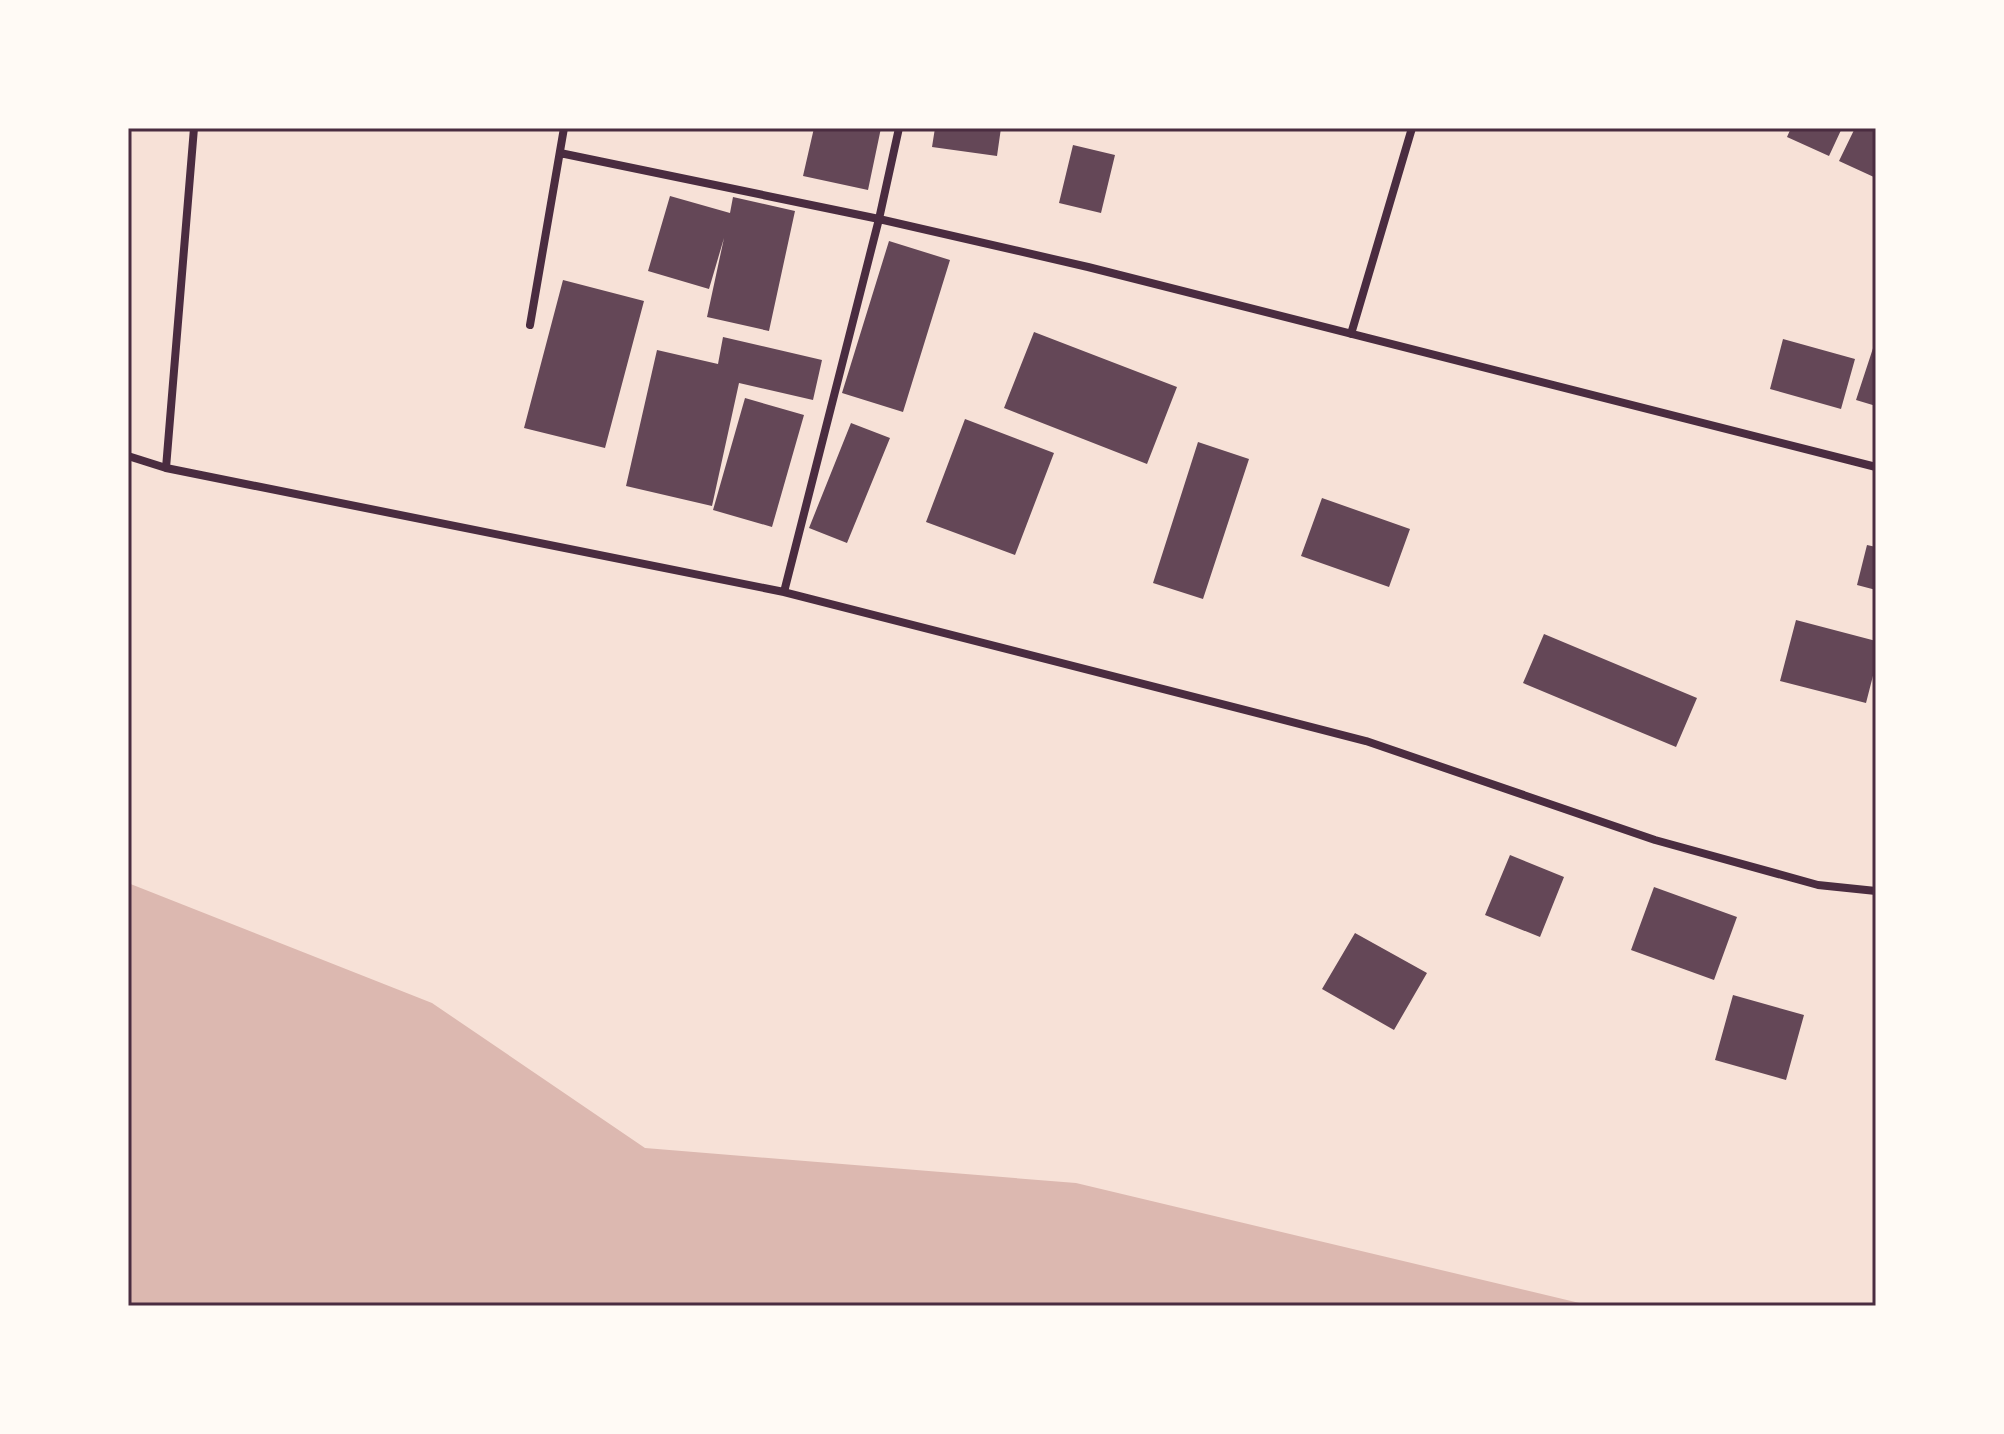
<svg xmlns="http://www.w3.org/2000/svg" width="2004" height="1434" font-family="Merriweather,serif">
  <style>
    .water { fill: #dcb8b0 }
    .building { fill: #644757 }
    .lines { fill: none; stroke-linecap: round; stroke-linejoin: round }
    .minor { stroke: #4a2c40; stroke-width: 8 }
    .neatline { fill: none; stroke: #4a2c40; stroke-width: 3 }
  </style>
  <rect width="100%" height="100%" fill="#f7e1d7"/>
  <path class="water" d="M128,883L432,1003L645,1148L1076,1183L1592,1306H128Z"/>
  <path class="building" d="M814,128H881L868,190L803,176Z
    M935,128H1001L997,156L932,147Z
    M1791,128H1842L1829,156L1787,137Z
    M1855,128H1876V178L1839,161Z
    M1073,145L1115,155L1101,213L1059,203Z
    M670,196L730,213L733,197L795,211L769,331L707,317L724,238L709,289L648,271Z
    M889,241L950,260L903,412L842,393Z
    M563,280L644,301L605,448L524,428Z
    M1034,332L1177,387L1147,464L1004,408Z
    M723,337L822,360L813,400L739,383L712,506L626,486L657,350L718,364Z
    M1783,339L1855,359L1841,409L1770,389Z
    M1876,339V406L1856,400Z
    M745,398L804,415L772,527L713,510Z
    M965,419L1054,453L1015,555L926,522Z
    M851,423L890,438L847,543L809,528Z
    M1198,442L1249,459L1203,599L1153,583Z
    M1322,498L1410,529L1389,587L1301,556Z
    M1867,545L1876,547V590L1857,585Z
    M1796,620L1876,641V664L1866,703L1780,681Z
    M1544,634L1697,698L1676,747L1523,683Z
    M1510,855L1564,877L1540,937L1485,915Z
    M1654,887L1737,917L1714,980L1631,950Z
    M1355,933L1427,973L1394,1030L1322,989Z
    M1733,995L1804,1015L1786,1080L1715,1060Z"/>
  <g class="lines">
    <path class="minor" d="M560,153L879,219L1088,267L1876,467
      M530,325L564,128
      M1351,334L1412,128
      M128,456L166,468L784,592L1366,741L1655,840L1818,885L1876,891
      M166,468L194,128
      M784,592L879,219L899,128"/>
  </g>
  <rect width="2004" height="1434" fill="none" stroke="#fffaf5" stroke-width="260"/>
  <rect x="130" y="130" width="1744" height="1174" class="neatline"/>
</svg>
